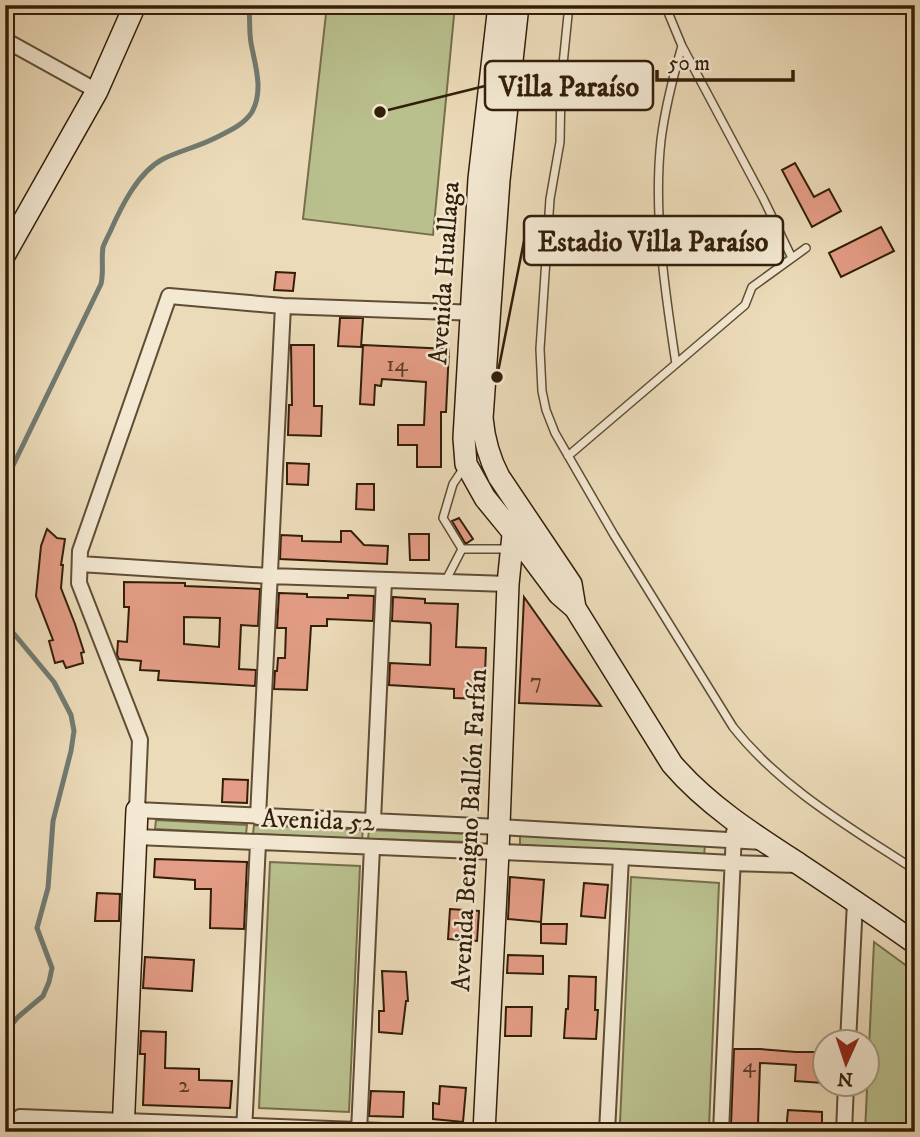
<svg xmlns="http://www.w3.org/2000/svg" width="920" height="1137" font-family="'IM FELL DW Pica',serif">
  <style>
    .grass { fill: #b9c08e; stroke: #766f4c; stroke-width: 2 }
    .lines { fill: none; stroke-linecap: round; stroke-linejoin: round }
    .stream { stroke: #717b72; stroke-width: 5 }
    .building { fill: #e49d86; stroke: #321e09; stroke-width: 2; fill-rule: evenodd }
    .lane-casing { stroke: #604d35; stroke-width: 10 }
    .street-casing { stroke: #604d35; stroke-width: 18 }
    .secondary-casing { stroke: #321e09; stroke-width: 24 }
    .lane { stroke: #f3e8d2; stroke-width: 7 }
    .street { stroke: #f3e8d2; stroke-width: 14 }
    .secondary { stroke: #f3e8d2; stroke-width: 21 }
    .labels { text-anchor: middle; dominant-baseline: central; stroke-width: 5; stroke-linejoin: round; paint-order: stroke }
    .number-label { font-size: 23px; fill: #5e3e28 }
    .street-label { font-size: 26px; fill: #321e09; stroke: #f3e8d2 }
    .leader { fill: none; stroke: #321e09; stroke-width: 2.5 }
    .callout-dot { fill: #321e09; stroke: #f3e8d2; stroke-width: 2.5 }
    .callout { fill: #f3e8d2; stroke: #321e09; stroke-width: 2.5 }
    .callout-label { font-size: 28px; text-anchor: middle; font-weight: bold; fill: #321e09 }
  </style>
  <rect width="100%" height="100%" fill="#ecdbb9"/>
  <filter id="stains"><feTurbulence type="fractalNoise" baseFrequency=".00286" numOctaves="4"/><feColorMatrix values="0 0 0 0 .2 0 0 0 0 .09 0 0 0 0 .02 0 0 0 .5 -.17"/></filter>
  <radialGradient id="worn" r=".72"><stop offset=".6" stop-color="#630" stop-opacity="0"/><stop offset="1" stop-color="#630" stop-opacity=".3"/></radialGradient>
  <path class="grass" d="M327,5H455L433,235L303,219Z
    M156,820L247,825L246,834L155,829Z
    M254,825L363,830L362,839L253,834Z
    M369,830L472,834V842L368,839Z
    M520,835L705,846L704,855L520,845Z
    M270,862L360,866L349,1112L259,1108Z
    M631,877L719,883L709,1128L620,1123Z
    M874,942L915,972V1132H865Z"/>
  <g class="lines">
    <path class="stream" d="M5,482L101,284C104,271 101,259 103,247C105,242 108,236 110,232C121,207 138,172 163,159C179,151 197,147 213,139C227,132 244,125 252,112C264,90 255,65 251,43C249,31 250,18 249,5
      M5,623L54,682L71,715L74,731L71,751L53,821L48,888L37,928L52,968L49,982L43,996L18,1017L5,1032"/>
  </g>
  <path class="building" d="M795,163L814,197L829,189L841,211L812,227L782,170Z
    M881,227L894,251L841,277L829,253Z
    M276,272L295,273L293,291L274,290Z
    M340,318H363L361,347L338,346Z
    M291,345H314V406H322L321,436L288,435L289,405H292Z
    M363,345L449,349L446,412H441V467H417V445H398V425H424L426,382L382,379L381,386L375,385L374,405L360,404Z
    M287,463L309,464L308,485L287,484Z
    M357,484H374V510L356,509Z
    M459,518L473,539L467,543H465L452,521Z
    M47,529L57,538L65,539L61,565H63L61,588L75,624L84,652L81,653L83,663L66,668L63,661L55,663L49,641L53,640L36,596L41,546Z
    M341,531H351L364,545L388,546L387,564L280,559L281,535L302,536V541L341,542Z
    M409,534H429V560H410Z
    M124,582L185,583V586L260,589L258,626L241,625L239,669L256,670L255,686L158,680L159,671L140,670L141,661L119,659L117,655L118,641L127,642L129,607H124ZM184,617L220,618L219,647L184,644Z
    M279,593L307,594V597L348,598V595L374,596L373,621L327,619V626H311L307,690L274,689L275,671H277L278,658H285L286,628H277Z
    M393,597L425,599V603L458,604L456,647L486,648L484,699L454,698V689L389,685L390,663L430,665L431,625L430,623L392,621Z
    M524,597L601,706L519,703Z
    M223,779L248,780L247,803L222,802Z
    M155,859L247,862L244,929L210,928L211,889H195V880L154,877Z
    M510,877L544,880L541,922L508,919Z
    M584,883L608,885L605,918L581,916Z
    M97,893L120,894L119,921H95Z
    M450,909L479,911L477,941L448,939Z
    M541,924H567L566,944L541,943Z
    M508,955L543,956V974L507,973Z
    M145,957L194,960L192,991L143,988Z
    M382,971L406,972L408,1001H406L402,1034L379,1032V1011H384Z
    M569,976L596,977L595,1010H598L596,1039L564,1038L566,1009H568Z
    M506,1007H532L531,1036H505Z
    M141,1031L166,1032L165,1068L199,1069V1080L232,1081L230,1108L143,1105L145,1054H140Z
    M734,1049H760L796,1052H824L823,1083L795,1081L796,1065L760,1063L758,1125L731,1124Z
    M440,1086L466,1088L463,1122L433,1119V1103L439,1104Z
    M371,1091L404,1092L403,1117L369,1116Z
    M788,1110L822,1112V1132H786Z"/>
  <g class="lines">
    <defs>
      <path id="lane" d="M569,5L561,84L560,142L550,199L540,349L542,391L546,410L555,433L614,535L733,727C781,788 851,828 915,870
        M665,5L682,46L763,198L792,258
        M676,364C665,292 653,212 661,140C665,108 673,77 682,46
        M568,456L745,305L752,287L806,248
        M462,549L443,518L453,484L465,466
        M462,549H511
        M445,582L462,549"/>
      <path id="street" d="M5,40L97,91
        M479,313L283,306L169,296L80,551L79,583L140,740L137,810L499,827L763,842
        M80,564L269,576L508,584
        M258,817L283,306
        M373,821L384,580
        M136,837L621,857L732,863L799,865
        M848,1042L855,902
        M8,1132L20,1117L408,1132
        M244,1132L258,843
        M359,1132L372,847
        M607,1132L621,857
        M721,1132L734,832
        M844,1132L846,1084"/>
      <path id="secondary" d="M499,5L479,179L464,438L466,464L485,498L512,531L559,594L575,608L672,764C707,805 754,835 799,864C838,890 877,916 915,943
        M518,5L499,180L482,418C484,440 489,458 499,477L571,584L575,608
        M5,254L97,91L135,5
        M123,1132L137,810
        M484,1132L498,852L508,584L514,525"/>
    </defs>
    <use href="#lane" class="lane-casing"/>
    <use href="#street" class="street-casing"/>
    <use href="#secondary" class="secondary-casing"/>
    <use href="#lane" class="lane"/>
    <use href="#street" class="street"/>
    <use href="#secondary" class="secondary"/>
  </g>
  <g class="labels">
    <g class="number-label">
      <text x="397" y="364">14</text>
      <text x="536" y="681">7</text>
      <text x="749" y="1065">4</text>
      <text x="184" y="1085">2</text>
    </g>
    <g class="street-label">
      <text transform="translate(445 273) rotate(-86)">Avenida Huallaga</text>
      <text transform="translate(318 821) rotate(2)">Avenida 52</text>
      <text transform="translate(470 830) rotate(-87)">Avenida Benigno Ballón Farfán</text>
    </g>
  </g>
  <path class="leader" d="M380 112L485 86M497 377L524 241"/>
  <g class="callout-dot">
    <circle cx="380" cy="112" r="7"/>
    <circle cx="497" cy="377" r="7"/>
  </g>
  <g class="callout">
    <rect x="485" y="61" width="168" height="49" rx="7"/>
    <rect x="524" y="216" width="259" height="49" rx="7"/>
  </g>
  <g class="callout-label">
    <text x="569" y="96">Villa Paraíso</text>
    <text x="653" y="251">Estadio Villa Paraíso</text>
  </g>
  <rect width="920" height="1137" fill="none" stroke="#ecdbb9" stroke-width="28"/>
  <rect x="7" y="7" width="906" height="1123" fill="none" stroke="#321e09" stroke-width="3.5"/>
  <rect x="14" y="14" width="892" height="1109" fill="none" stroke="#321e09" stroke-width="2"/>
  <g transform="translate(846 1063) rotate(183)"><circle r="33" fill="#f3e8d2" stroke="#a69782" stroke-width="2"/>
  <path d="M0-5L12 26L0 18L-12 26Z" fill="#8f2418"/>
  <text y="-10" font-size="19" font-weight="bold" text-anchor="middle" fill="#321e09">N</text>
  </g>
  <path d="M657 70v10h136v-10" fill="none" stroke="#321e09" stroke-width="3.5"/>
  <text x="668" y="70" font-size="21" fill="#321e09" stroke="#f3e8d2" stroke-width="5" paint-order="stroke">50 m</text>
  <rect width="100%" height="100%" filter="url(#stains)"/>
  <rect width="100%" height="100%" fill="url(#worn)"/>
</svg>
